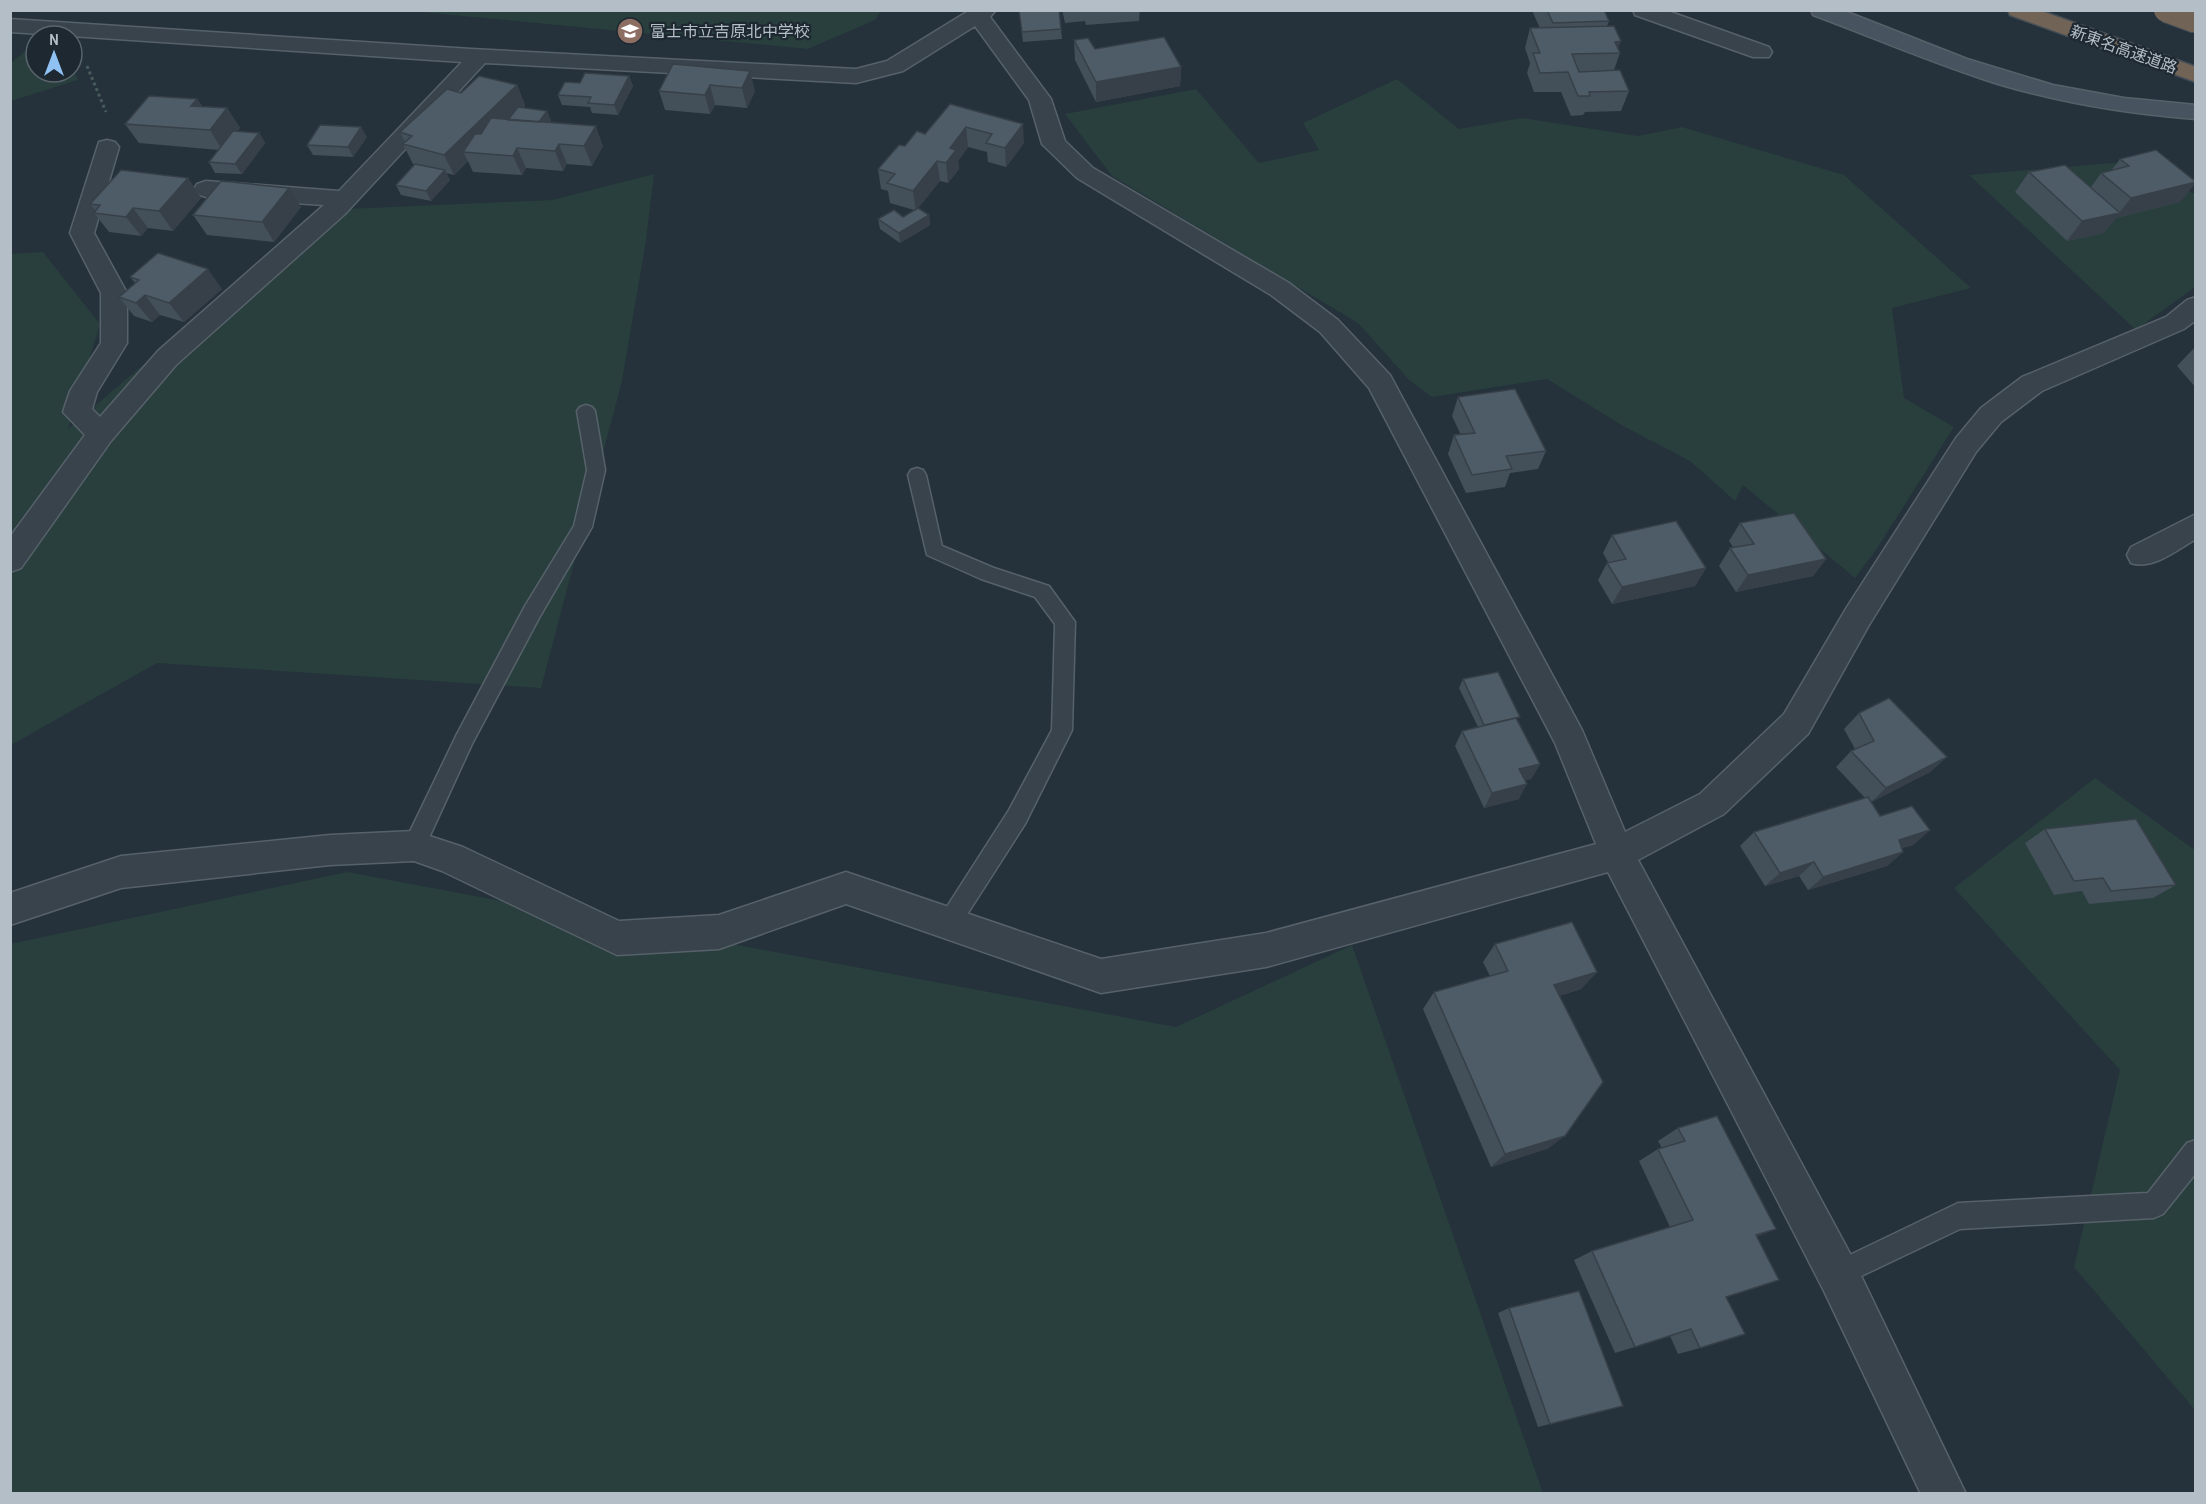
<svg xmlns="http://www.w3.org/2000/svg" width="2206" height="1504" font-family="'Archivo Narrow','Noto Sans JP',sans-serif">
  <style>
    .green { fill: #283f3d }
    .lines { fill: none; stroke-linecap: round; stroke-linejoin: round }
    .lane-casing { stroke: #57616a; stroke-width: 3 }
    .street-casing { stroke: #57616a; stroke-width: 3 }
    .secondary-casing { stroke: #57616a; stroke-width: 3 }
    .highway-casing { stroke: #444e57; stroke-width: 3 }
    .path { stroke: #475b5b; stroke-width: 3; stroke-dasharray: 3 3; stroke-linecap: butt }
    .lane { fill: #39434c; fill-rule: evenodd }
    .street { fill: #39434c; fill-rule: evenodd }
    .secondary { fill: #47535e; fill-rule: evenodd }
    .highway { fill: #716356; fill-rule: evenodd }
    .highway-bridge-casing { stroke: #444e57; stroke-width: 26; stroke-linecap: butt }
    .highway-bridge { stroke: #716356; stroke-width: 24 }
    .wall { fill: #434f59 }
    .shaded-wall { fill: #374048 }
    .building { fill: #4e5c67; stroke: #374048; stroke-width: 1.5 }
    .labels { text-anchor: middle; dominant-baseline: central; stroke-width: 4.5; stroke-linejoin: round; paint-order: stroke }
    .far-poi-label { font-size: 16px; fill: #b4bec7; stroke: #1e2831; text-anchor: start }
    .far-street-label { font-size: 16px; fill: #b4bec7; stroke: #1e2831 }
  </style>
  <rect width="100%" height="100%" fill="#25313b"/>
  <path class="green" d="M410,11H881L875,20L808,49Z
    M36,42V72H72V66L78,80L11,101V63Z
    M1397,79L1459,129L1522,118L1638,136L1682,127L1844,175L1971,288L1892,308L1904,398L1954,427L1876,550L1855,578L1743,485L1735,501L1690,461L1623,426L1547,379L1432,397L1409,380L1358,323L1112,176L1065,114L1196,89L1259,163L1319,150L1303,123Z
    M2125,162L2195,194V287L2136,330L1969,175Z
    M654,174L646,241L622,381L541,688L157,663L11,745L10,254L43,252L100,324L68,429L324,210L552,200Z
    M2095,778L2195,850V1410L2074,1267L2120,1070L1954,888Z
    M347,872L1176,1027L1352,945L1543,1493H11L10,944Z"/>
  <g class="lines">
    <defs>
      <path id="lane" d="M586,405L592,407L595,411L605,470L592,527L539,618L472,744L422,853L414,856L406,853L403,846L457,734L525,606L574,526L587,470L577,411L580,407Z
        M917,468L923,470L926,475L942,546L994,568L1049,586L1075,622L1072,730L1025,824L957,930L949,934L941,930L938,923L941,916L1009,810L1052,730L1055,624L1035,597L981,579L927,555L908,475L911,470Z
        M2196,1140V1173L2163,1214L2154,1218L1960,1229L1838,1287L1829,1283L1825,1274L1829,1265L1958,1203L2148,1193L2187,1143Z"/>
      <path id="street" d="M970,10H996L990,17L1051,99L1065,141L1093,168L1289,283L1338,320L1390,375L1582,730L1625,832L1700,794L1784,714L1847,607L1956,438L1981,408L2022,377L2166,317L2187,300L2196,297V320L2184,329L2042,391L2001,422L1976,452L1869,625L1808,734L1724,814L1638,860L1853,1259L1966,1494H1921L1823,1289L1608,872L1266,967L1101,993L846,904L719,949L617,955L442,871L414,861L330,865L121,888L10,925V893L121,856L330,835L414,831L463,847L619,921L719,915L846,872L1101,959L1266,933L1596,844L1555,743L1369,388L1320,332L1271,295L1077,178L1042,144L1029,100L975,26L903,71L856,83L485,63L345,214L176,365L111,441L21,568L10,572V537L85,435L63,412L70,391L101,343V293L70,233L99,142L107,140L115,142L119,147L94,233L127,293V343L97,392L92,409L100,417L158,351L324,205L206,197L197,194L194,189L197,184L206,181L339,191L462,62L10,32V19L471,49L856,69L887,61Z
        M1633,10H1665L1769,47L1772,52L1769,57H1753L1635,15Z
        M2196,514V539C2177,550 2153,570 2131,563L2127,555L2131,547Z"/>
      <path id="secondary" d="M1811,10H1842L1967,59L2053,85L2124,98L2196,105V119C2128,114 2062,103 1998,84C1935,64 1875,38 1813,15Z"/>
      <path id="highway" d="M2008,10H2039L2196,67V82L2010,15Z"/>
    </defs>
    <use href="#lane" class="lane-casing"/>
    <use href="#street" class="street-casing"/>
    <use href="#secondary" class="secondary-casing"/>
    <use href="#highway" class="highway-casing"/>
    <path class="path" d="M87,66L106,112"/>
    <use href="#lane" class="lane"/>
    <use href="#street" class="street"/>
    <use href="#secondary" class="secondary"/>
    <use href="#highway" class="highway"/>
    <defs>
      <path id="highway-bridge" d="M2166,10L2196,21"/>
    </defs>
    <use href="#highway-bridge" class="highway-bridge-casing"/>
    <use href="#highway-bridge" class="highway-bridge"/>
  </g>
  <path class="wall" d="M1019,10L1061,29L1062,39L1023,42Z
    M1062,10H1140L1139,21L1086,25L1085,21L1065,23Z
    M1533,10H1604L1609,21L1607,26L1621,41L1618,48L1620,53L1614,70L1629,91L1621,111L1585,112L1583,115L1571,116L1561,92H1534L1527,73L1530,63L1525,48L1530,28H1540L1533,13Z
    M1074,40L1095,49L1181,67L1180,86L1096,102L1075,60Z
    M673,64L755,91L747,108L715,105L710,114L665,110L659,91Z
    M629,76L633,86L618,115L592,113L590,107L562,105L558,95L580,83Z
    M517,85L525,105L523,108L547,111L551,121L550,123L603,146L592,166L567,164L563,171L526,168L522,175L473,172L468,161L454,175L446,173L450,180L431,201L401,195L396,185L415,164H413L403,144L405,142L400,132L461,93Z
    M197,99L202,106L227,108L240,128L237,131L259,133L265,143L242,174L215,173L209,162L219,150L139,143L125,124Z
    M950,104L1024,143L1006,167L988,162L987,152L968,147L958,161L959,169L948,183L940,181L918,208L929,215L930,225L900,243L880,229L878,219L903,217L914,210L890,203L888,191L881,189L878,169L905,146L925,134Z
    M367,137L353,157L313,155L307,145Z
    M2120,159L2196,182L2180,202L2116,218L2104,233L2067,241L2015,192L2029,172L2091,187L2101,173L2111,171Z
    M188,178L201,198L173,231L148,228L141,236L109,232L94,213L96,211L90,204Z
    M301,207L274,242L207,235L193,215Z
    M130,277L222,289L184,322L160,315L152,322L134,316L119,297L135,283Z
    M2196,346V388L2177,366Z
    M1458,397L1546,451L1538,469L1510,473L1505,487L1466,493L1448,454L1454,435H1461L1452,416Z
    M1740,523L1826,559L1813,576L1736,592L1719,566L1730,548L1733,547L1729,541Z
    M1612,535L1706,568L1695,586L1612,604L1598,580L1607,563L1608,562L1603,553Z
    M1463,679L1518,721L1540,764L1531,779L1525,780L1519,799L1484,808L1455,746L1462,731L1478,727L1459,688Z
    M1859,713L1947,757L1930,772L1871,802L1880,816L1930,830L1913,845L1902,848L1903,852L1887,866L1808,890L1799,876L1765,886L1740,846L1754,832L1865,798L1836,767L1851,751L1855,749L1844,729Z
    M2045,829L2176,885L2153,898L2089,904L2082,891L2054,895L2025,843Z
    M1495,944L1597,972L1581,989L1559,996L1549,1148L1491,1167L1423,1009L1434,992L1490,976L1483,962Z
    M1678,1128L1757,1237L1755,1288L1727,1297L1700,1348L1678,1354L1670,1336L1615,1353L1574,1260L1592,1251L1670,1227L1639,1161L1658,1149L1662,1148L1658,1141Z
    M1509,1308L1550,1424L1538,1427L1498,1313Z"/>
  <path class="shaded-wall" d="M1621,41L1616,53L1615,42Z
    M1181,67L1180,86L1096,102V82Z
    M750,71L755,91L747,108L742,88Z
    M629,76L633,86L618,115L614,105Z
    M517,85L525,105L506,125L463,152L468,161L454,175L444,155Z
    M710,85L715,105L710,114L705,95Z
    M197,99L210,119L191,106Z
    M227,108L240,128L222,150L210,130Z
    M547,111L551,121L538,139L534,129Z
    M1023,124L1024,143L1006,167L1005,148Z
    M596,126L603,146L592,166L584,146Z
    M361,127L367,137L353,157L348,147Z
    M966,127L968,147L958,161L959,169L948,183L946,163L950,148Z
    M259,133L265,143L242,174L235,164Z
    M559,144L567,164L563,171L555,151Z
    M517,148L526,168L522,175L513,156Z
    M937,161L940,181L916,211L913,191Z
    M445,170L450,180L431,201L426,191Z
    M188,178L201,198L173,231L159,211Z
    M2196,182L2180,202L2116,218L2104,233L2067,241L2082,221L2119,213L2131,198Z
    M289,188L301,207L274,242L262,222Z
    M133,208L148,228L141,236L126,217Z
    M929,215L930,225L900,243L899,233Z
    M208,269L222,289L184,322L169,303Z
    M145,295L160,315L152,322L136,303Z
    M1826,559L1813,576L1736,592L1748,575Z
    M1706,568L1695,586L1612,604L1622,587Z
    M1947,757L1930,772L1870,803L1886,788Z
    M1540,764L1531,779L1511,784L1519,769Z
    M1527,784L1519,799L1484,808L1492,793Z
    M1930,830L1913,845L1882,854L1899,840Z
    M1903,852L1887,866L1808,890L1823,877Z
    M1814,862L1799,876L1765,886L1780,873Z
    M1597,972L1581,989L1539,1002L1554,985Z
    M1565,1136L1549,1148L1491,1167L1505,1154Z
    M1776,1229L1752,1239L1756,1235Z"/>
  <path class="building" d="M1019,10H1059L1061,29L1022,32Z
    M1547,10H1604L1609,21L1553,23Z
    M1614,26L1621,41L1615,42L1620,53L1572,54L1579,72L1620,70L1629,91L1589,92L1590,96H1578L1568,72L1540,73L1533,53H1540L1530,28Z
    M1164,37L1181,67L1096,82L1074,40L1088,38L1095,49Z
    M673,64L750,71L742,88L710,85L705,95L659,91Z
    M585,73L629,76L614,105L588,103L591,97L558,95L565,82L580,83Z
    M479,76L517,85L444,155L403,144L412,136L400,132L447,89L461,93Z
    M149,96L197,99L191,106L227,108L210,130L125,124Z
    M950,104L1023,124L1005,148L986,143L992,134L966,127L950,148L956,150L946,163L937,161L913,191L887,183L895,174L878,169L899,145L905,146L917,131L925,134Z
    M518,107L547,111L539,122L508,120Z
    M491,118L596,126L584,146L559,144L555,151L517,148L513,156L463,152L475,134H481Z
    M320,125L361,127L348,147L307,145Z
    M233,131L259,133L235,164L209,162Z
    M2156,150L2196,182L2131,198L2101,173L2129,166L2120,159Z
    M415,164L445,170L426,191L396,185Z
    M2065,165L2120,213L2082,221L2029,172Z
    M121,170L188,178L159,211L133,208L126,217L94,213L100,205L90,204Z
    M221,181L289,188L262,222L193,215Z
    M918,208L929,215L899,233L878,219L894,210L903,217Z
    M158,253L208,269L169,303L145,295L136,303L119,297L139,280L130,277Z
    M1515,389L1546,451L1506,456L1512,469L1472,475L1454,435L1475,433L1458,397Z
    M1794,513L1826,559L1748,575L1730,548L1754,544L1740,523Z
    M1676,521L1706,568L1622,587L1607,563L1626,559L1612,535Z
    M1498,672L1520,717L1484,725L1463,679Z
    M1889,698L1947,757L1886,788L1851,751L1874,741L1859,713Z
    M1516,718L1540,764L1519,769L1527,784L1492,793L1462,731Z
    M1868,797L1880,816L1912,806L1930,830L1899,840L1903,852L1823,877L1814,862L1780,873L1754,832Z
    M2136,819L2176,885L2111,891L2103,878L2074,881L2045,829Z
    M1572,922L1597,972L1554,985L1603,1082L1565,1136L1505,1154L1434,992L1508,971L1495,944Z
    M1717,1116L1776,1229L1756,1235L1779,1280L1726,1297L1745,1334L1700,1348L1691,1329L1635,1347L1592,1251L1693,1220L1658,1149L1685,1141L1678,1128Z
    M1579,1291L1623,1406L1550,1424L1509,1308Z"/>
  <defs>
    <symbol id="school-disc" viewBox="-11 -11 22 22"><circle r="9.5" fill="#8d6e63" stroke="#1e2831"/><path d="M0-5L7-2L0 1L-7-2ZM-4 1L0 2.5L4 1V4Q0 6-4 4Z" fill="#fff"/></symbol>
  </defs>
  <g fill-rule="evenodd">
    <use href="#school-disc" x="615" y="16" width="30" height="30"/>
  </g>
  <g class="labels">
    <g class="far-poi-label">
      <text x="650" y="31">富士市立吉原北中学校</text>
    </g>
    <g class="far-street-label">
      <text transform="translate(2124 49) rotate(20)">新東名高速道路</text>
    </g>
  </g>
  <rect width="2206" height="1504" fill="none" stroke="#b4bec7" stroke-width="24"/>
  <g transform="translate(54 54)"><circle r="28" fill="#1e2831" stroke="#5a646d" stroke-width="1.5"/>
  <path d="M0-4.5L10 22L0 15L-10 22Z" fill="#8fc2f2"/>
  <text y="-9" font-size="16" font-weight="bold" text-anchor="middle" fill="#b4bec7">N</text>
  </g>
</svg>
